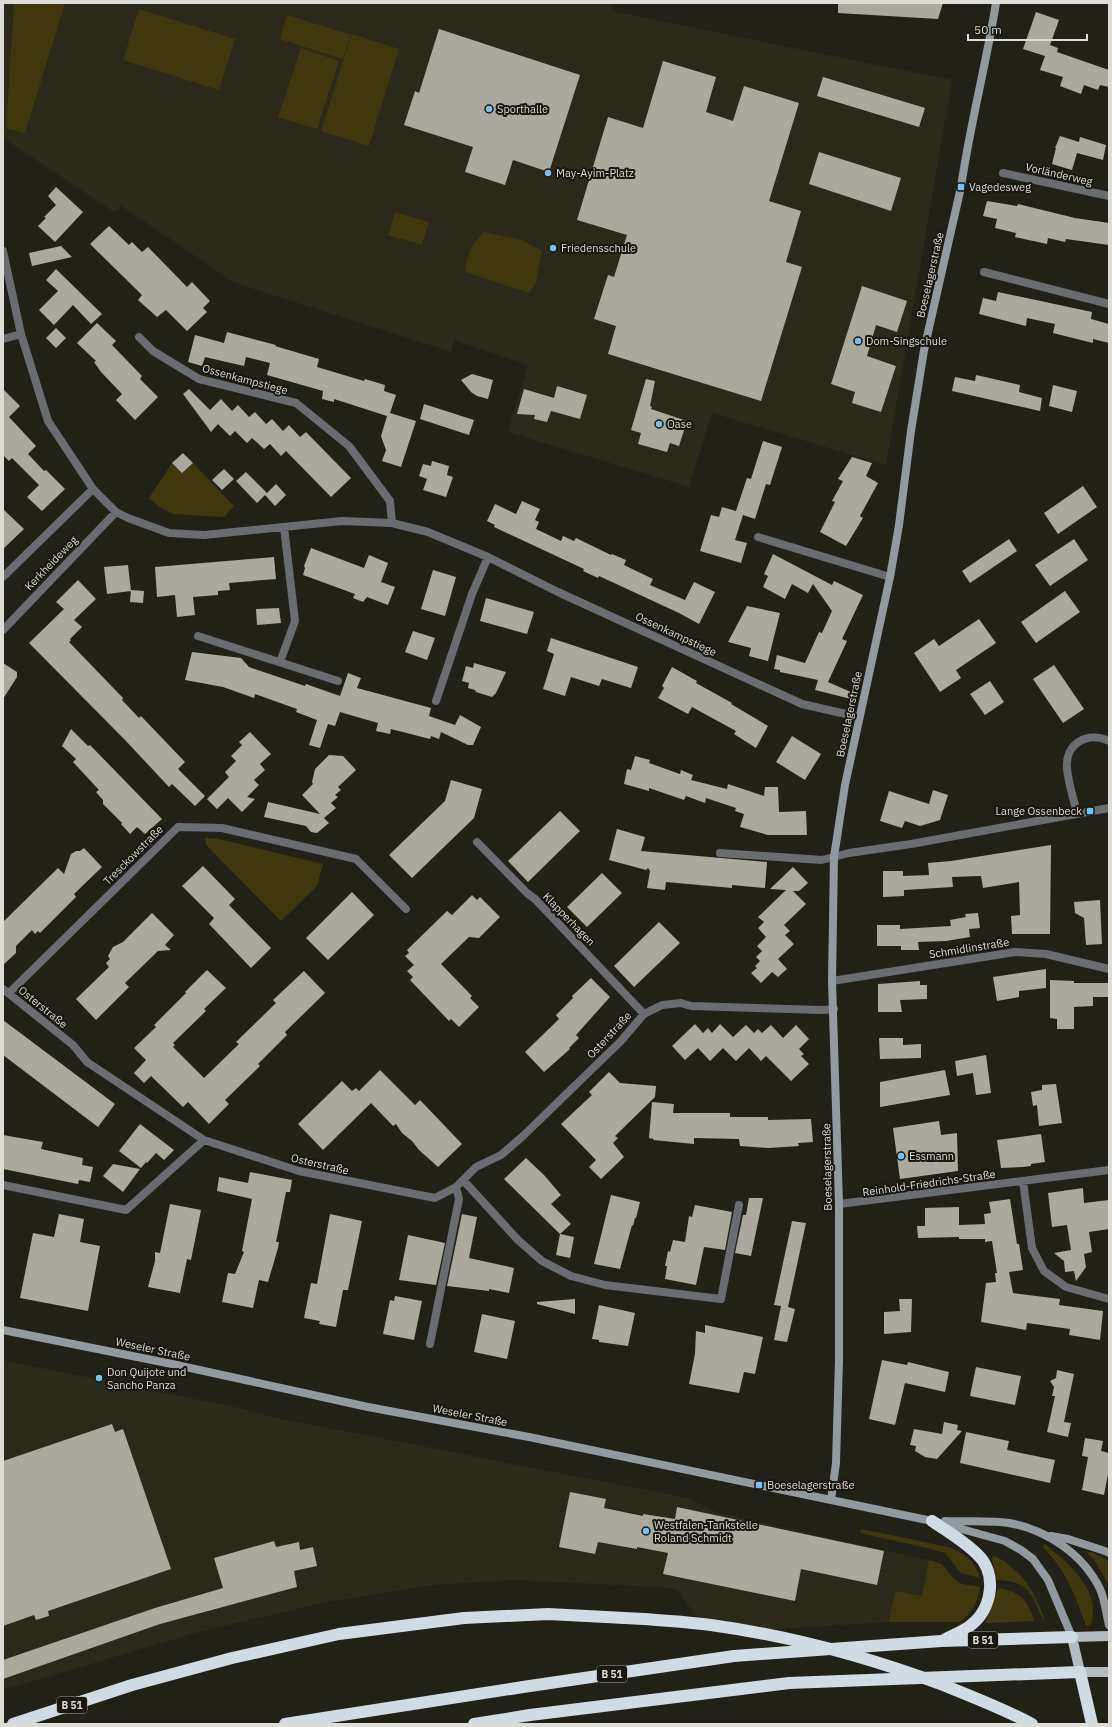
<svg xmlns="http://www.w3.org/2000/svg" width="1112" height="1727" font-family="'IBM Plex Sans',sans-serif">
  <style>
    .built { fill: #2b291a }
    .green { fill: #3f380e }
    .building { fill: #aba99e }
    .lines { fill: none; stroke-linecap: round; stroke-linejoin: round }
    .street { stroke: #696d71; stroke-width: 8 }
    .secondary { stroke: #939a9f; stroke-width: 8 }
    .primary { stroke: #b4bcc2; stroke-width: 10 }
    .highway { stroke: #d1dbe3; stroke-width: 12 }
    .highway-bridge { stroke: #d1dbe3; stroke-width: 12 }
    .poi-dot { fill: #75c0f6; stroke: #19170f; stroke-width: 1.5 }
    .labels { text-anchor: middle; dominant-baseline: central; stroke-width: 4; stroke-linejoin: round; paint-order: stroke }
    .shield { fill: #19170f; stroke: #a2a19b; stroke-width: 1 }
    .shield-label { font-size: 10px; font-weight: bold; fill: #dddcd7 }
    .poi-label { font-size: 11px; fill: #dddcd7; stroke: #19170f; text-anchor: start }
    .street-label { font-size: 11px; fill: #dddcd7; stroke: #19170f }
  </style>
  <rect width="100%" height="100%" fill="#222118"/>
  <path class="built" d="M4,3H613L612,11L952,80L886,465L712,413L689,487L508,432L528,365L454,340L451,352L235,283L121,206L114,212L3,138Z
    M3,1360L239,1408L277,1418L678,1496L690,1499L718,1513L929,1560L922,1596L895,1591L889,1622L709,1633L677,1590L660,1587L512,1580L434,1585L327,1602L202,1631L3,1690Z"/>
  <path class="green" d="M14,3H65L25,133L6,129Z
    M139,9L235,39L219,90L123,60Z
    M287,15L351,35L343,59L280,39Z
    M352,34L399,49L369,146L321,131Z
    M301,48L339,61L317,129L278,117Z
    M395,212L429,222L422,245L388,235Z
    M484,232L522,240L542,251L536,283L529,293L465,272C467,254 471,246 484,232Z
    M172,463L182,473L193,463L234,506L224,517L173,514L158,506L149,498Z
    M205,838L219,839L323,864L317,886L281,921L206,845Z
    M861,1529L948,1547C965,1553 975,1561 980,1578L961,1573L945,1553L931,1549L860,1533Z
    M1045,1544C1068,1563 1102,1590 1091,1625L1086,1626C1076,1596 1065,1569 1043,1547Z
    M1085,1551L1093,1553L1109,1561V1585L1095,1561Z
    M993,1556C999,1557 1005,1562 1009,1565C1028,1580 1037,1597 1044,1619L1043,1620C1031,1593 1030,1582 997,1580L992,1559Z
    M929,1560L942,1564L954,1579L962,1584L980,1587C978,1602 972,1614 959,1622H889L895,1591L922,1596Z
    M998,1588C1021,1592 1027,1599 1034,1621L985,1623Z"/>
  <path class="building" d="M838,3H943L938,19L838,13Z
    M1036,12L1059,20L1050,45L1058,48L1057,52L1109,70V87L1100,85L1098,90L1084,85L1081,94L1060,86L1063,77L1040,70L1045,56L1023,49Z
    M439,29L580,75L549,172L513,160L505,185L465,172L473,147L404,125L415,91L419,93Z
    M663,61L716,77L706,112L733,121L744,86L799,103L769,201L801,211L786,262L802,267L761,401L608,354L616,326L594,319L608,275L614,277L627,235L577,220L608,117L643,128Z
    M823,77L925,108L919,127L817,96Z
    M1060,136L1079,142L1080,137L1106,145L1103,160L1077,153L1072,170L1052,164L1056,148H1055Z
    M819,152L901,178L891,211L809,184Z
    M56,187L83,212L55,242L38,226L46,218L44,217L56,205L48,196Z
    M987,201L1017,206L1018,204L1075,218L1109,223V245L1066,239L1065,242L1048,238L1047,244L1015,237L1016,233L995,228L997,219L983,216Z
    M109,226L129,245L132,242L142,252L148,247L187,287L192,282L210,301L203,308L207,312L187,331L166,310L157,317L138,300L142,295L90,244Z
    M61,246L72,257L32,266L29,253Z
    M56,269L102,314L91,324L73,305L54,325L39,310L58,291L46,280Z
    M862,286L907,301L897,332L876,325L867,356L896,366L881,412L852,403L855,392L831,384Z
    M998,292L1092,312L1091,319L1109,324V343L1093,339V343L1053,333L1055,324L1027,318L1026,326L979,314L983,298L996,301Z
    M97,323L116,341L112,345L142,376L140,379L158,397L135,420L116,400L122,394L101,372L94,362L96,361L77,343Z
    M56,328L66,338L56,348L46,338Z
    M227,332L276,345L275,346L319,359L317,367L364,381L365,379L385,385L384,391L396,395L390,413L416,421L401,467L382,461L386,450L381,436L387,416L334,399V402L322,399L323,391L267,375L270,363L246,357L244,366L205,357L202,366L188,362L195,335L224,343Z
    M472,374L493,380L488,399L477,396L471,392L461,380Z
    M976,375L1020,385L1019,392L1042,398L1040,411L952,391L955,377L975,381Z
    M646,379L655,381L650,406L652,407L651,409L687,421L679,446L670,443L667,452L638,444L641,433L631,430Z
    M1053,385L1077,391L1072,412L1049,406Z
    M557,386L587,395L580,419L551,411L547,422L534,419L535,415L517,414L524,389L554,398Z
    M3,389L20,406L9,417L36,446L28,454L44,471L46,470L65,489L42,511L27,497L39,485L12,458L9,461L3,455Z
    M189,389L210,410L221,399L232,411L238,405L249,417L255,412L266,424L272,419L283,431L289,425L300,437L306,432L351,478L331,497L286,451L281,456L270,444L264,449L252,438L247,443L235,431L230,436L218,424L211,432L183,394Z
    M424,404L474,420L469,435L420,419Z
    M763,441L782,447L770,485L766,484L755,519L743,515L735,540L747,543L741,563L700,551L711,515L719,517L722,507L736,511L747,478L751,479Z
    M183,453L193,463L182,473L172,463Z
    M852,457L872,463L866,476L878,483L860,516L863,518L846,546L820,532L835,502L832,501L843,481L838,479Z
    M432,461L449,466L447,475L453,477L446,497L423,490L427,479L419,476L423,464L431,466Z
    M224,469L234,479L222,490L212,480Z
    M246,472L267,493L257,503L236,481Z
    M276,484L286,495L275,506L265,495Z
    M1083,486L1097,507L1058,534L1044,513Z
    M522,501L540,509L535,520L539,522L536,529L561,541L563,536L574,541L576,538L611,555L612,554L626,560L624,565L653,579L650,585L685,600L694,582L715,592L699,624L679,613L599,576L598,578L583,571L584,569L494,527L495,525L487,521L495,504L516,514Z
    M3,509L24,529L3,549Z
    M1009,539L1017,551L970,583L962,571Z
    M1074,539L1088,560L1050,586L1035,565Z
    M311,548L364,568L369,555L388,563L381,582L395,587L388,605L367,597L363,602L353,598L355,594L303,575L305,568L304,566Z
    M773,554L832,585L834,581L863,595L842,639L847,641L828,682L853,693L851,699L815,690L818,680L780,672V670L774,669L777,655L805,663L819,632L822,633L832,611L813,584L808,593L792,584L785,599L763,587L768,576L764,574Z
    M274,557L276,579L229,583L230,590L218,591V595L193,597L195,615L177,617L175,595L157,597L155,567Z
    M128,565L131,591L107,594L104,567Z
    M433,570L456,577L445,616L421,609Z
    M78,580L96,599L74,620L82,627L70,639L71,640L69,642L123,698L122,700L139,718L141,716L185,762L178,769L205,796L195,806L172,784L169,787L126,741L29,643L64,609L56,602Z
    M131,590L144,591L143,603L130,602Z
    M1065,591L1080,612L1036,643L1021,622Z
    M486,598L534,612L527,634L480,621Z
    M747,606L780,613L768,661L749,656L751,648L728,642Z
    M279,608L281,623L257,625L256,609Z
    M979,619L996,643L956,670L961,678L940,692L914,653L934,639L939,646Z
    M413,631L435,638L427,660L405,652Z
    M551,638L638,667L631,688L602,679L599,686L571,677L565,696L543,689L554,654L547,651Z
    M192,652L241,658L249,667L305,686L306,684L340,696L348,673L361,678L357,688L431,708L429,716L455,725L460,715L481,727L473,745H468L441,732L439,739L431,736L430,739L391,729L390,734L376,731L378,723L340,712L335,726L328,724L320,748L309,745L317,720L296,712L297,709L255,694L254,698L223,687L185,680Z
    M3,663L17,672V677L3,699Z
    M474,663L506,672L496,693L492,697L476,692L475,690L468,688L469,683L462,681L466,666L473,668Z
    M1054,665L1084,709L1063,723L1033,679Z
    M672,667L697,681L696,683L732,703L731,704L768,726L756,748L734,734L736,731L692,707L688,714L658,698L664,688L662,686Z
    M990,681L1004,702L985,715L970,694Z
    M71,729L88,746L90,745L162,819L145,834L137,827L130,834L121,824L122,823L103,804V800L96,792L99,790L73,762L76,759L62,746Z
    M250,732L271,754L260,764L265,770L254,780L259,785L247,797L255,799L242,812L228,798L217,809L207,799L229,777L225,772L236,761L231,756L242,745L239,742Z
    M792,736L821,754L805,780L776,762Z
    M329,755L343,756L356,770L338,787L341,790L335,795L338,797L331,803L336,808L324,818L329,823L317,833L311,832L306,826L264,817L268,802L320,814L302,795L313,784L312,782L315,769Z
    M635,756L650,760L649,763L680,774L681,770L693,775L691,780L727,789L728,784L764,796L765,787H778L779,812L806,811L807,835H768L740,827L744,814L735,811L736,808L706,798L705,803L686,796L684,800L649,788V791L624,784L627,769L631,770Z
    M451,780L482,789L474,818L412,878L389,855L445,801Z
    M933,790L948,795L940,820L920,826L905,821L902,828L880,821L889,791L929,804Z
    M560,811L580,831L528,882L508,861Z
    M617,829L645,837L641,851L767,862L765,888L732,885V888L666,882L665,890L647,888L650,871L648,868L646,870L609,860Z
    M1051,845L1050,934H1012L1011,916L1020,915L1019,882L983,888L981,876L952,877L953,887L904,890V896L883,897V871H903V876L929,875L928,863L951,861Z
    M84,848L102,867L74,894L76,897L40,933L38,931L35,934L32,930L16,946V953L3,965V922L58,868L64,874L71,854L76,851H80Z
    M203,866L235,899L229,905L271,948L251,968L209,924L214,918L182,886Z
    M793,867L808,883L799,891H793L806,904L784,925L790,931L785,935L794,944L778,959L787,969L778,977L772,972L761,983L751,973L757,968L755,966L760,961L756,957L762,951L757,946L766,937L758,928L764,922L758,917L786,890L770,889Z
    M602,873L622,893L587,927L567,907Z
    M352,892L374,915L328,960L306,938Z
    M472,895L477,900L480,897L500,917L479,938L469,937L441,964L472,996L470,998L479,1007L459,1027L451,1019L449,1021L410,980L413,977L407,971L414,965L405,956L409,953L407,950L447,911L452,915Z
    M1100,900L1102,944L1086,945L1084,918L1075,913L1074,902Z
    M152,913L174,935L165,945L171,950L158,951L125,983L129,987L96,1020L76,999L109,967L106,963L110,959L108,956L113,947L123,942Z
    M978,913L980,928L969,929L970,937L946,941L918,942L919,950H901V946H877V925H900V929L951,926L950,920L966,917L965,914Z
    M659,922L680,943L634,987L614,966Z
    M1046,969V988L1019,991V997L997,1001L993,977Z
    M207,970L226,988L204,1009L206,1011L173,1043L175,1045L173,1047L204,1078L239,1044L236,1042L276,1003L273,1000L304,971L325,993L285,1032L287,1035L258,1064L260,1066L225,1100L229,1104L209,1124L188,1102L183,1107L151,1076L144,1083L134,1073L146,1060L134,1048L156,1027L154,1025L186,993L185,992Z
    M591,978L610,997L576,1035L579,1038L569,1048L570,1049L544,1072L525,1052L559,1019L556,1015L573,998L572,996Z
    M1050,980L1074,981V983H1109V997H1093V1006L1074,1007V1029H1057V1019L1050,1018Z
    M920,981V985H927V999L900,1000L902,1012H878V984Z
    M3,1020L115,1104L98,1127L3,1055Z
    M695,1024L703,1033L708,1028L712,1033L720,1024L733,1037L746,1025L754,1033L758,1029L762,1033L771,1025L783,1038L796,1025L809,1039L799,1049L804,1054L801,1056L809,1064L791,1081L766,1056L761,1061L749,1048L736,1061L723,1048L710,1061L698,1048L685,1060L672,1046Z
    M879,1038H903V1045L921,1044V1058L880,1059Z
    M986,1055L991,1093L976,1095L973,1073L957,1076L955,1061Z
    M380,1070L415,1105L420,1100L462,1144L438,1167L419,1150L412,1141L402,1133L396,1124L393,1126L371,1103L323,1150L298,1124L342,1081L352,1091L356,1088L359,1091Z
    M945,1070L950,1095L880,1107V1082Z
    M609,1072L620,1083L656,1086L655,1097L615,1136L618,1138L613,1143L624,1157L601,1179L589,1167L596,1160L561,1124L592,1095L589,1092Z
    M1056,1084L1062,1123L1039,1126L1037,1105L1033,1106L1031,1092L1042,1090V1085Z
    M652,1102L674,1104L673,1113H730V1117H768V1120L811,1119L813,1142L798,1143L799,1146L769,1148L740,1146L739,1139L694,1138V1144L653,1140L654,1139L649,1138Z
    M939,1121L941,1135L957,1133L958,1171L900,1179L893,1128Z
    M140,1124L174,1150L164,1160L156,1153L147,1163L146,1162L141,1168L119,1151Z
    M1041,1134L1045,1162L1031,1164V1166L1023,1167L1001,1168L997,1140Z
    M3,1135L43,1142L41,1149L83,1158L82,1165L93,1167L90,1182L79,1180L78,1184L3,1169Z
    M526,1158L544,1175L561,1195L551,1204L571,1224L560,1234L504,1179Z
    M113,1164L140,1169L123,1192L103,1176Z
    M250,1172L292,1180L290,1192H286L276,1242H279L278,1248L268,1282L259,1280L253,1308L222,1302L228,1273L235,1274L244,1252L242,1251L252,1199L217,1191L219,1177L248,1183Z
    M1083,1188L1084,1203L1109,1200V1229L1089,1232L1092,1252L1084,1254L1086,1267L1076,1281L1074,1271L1065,1272L1064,1261L1054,1253L1071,1250L1067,1225L1052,1227L1048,1193Z
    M611,1195L640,1202L636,1218H635L633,1226L632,1225L620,1269L594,1264Z
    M749,1198H763L751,1256L735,1253L743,1215H746Z
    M1010,1199L1017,1244H1019L1023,1270L1009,1272L1013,1293L1060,1299L1059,1305L1103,1311L1100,1340L1069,1335L1070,1329L1027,1323L1026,1330L981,1322L986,1283L996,1282L995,1273H997L992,1241L985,1242V1239H959V1237L918,1238L917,1226H925V1208L959,1207V1225L985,1224L984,1214L991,1213L989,1202Z
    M170,1204L201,1210L191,1260L187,1259L180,1293L148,1287L155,1261V1252L160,1253Z
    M695,1205L732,1212L725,1250L704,1247L696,1285L665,1279L667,1266H665L668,1251L670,1252L673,1240L685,1242L689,1216L692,1217Z
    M59,1214L84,1219L80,1242L100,1246L88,1311L20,1298L33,1233L54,1237Z
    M330,1214L362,1221L348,1290H343L336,1327L319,1324L320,1321L304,1318L311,1283L317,1284Z
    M462,1214L477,1217L469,1258L514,1268L509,1293L489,1289V1291L447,1286Z
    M792,1221L806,1223L788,1307L795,1309L787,1342L774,1340L781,1306L774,1305Z
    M560,1234L574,1237L570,1258L556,1255Z
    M408,1235L445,1243L436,1285L399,1280Z
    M395,1296L422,1301L414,1340L383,1334L390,1300L394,1301Z
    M575,1299V1314L537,1304V1302Z
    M899,1299H912L911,1332L884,1334V1312L900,1311Z
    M599,1305L635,1313L628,1346L599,1342V1340L592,1339Z
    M482,1314L515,1321L507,1359L474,1352Z
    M705,1325L763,1337L755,1374L744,1372L739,1393L689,1384L695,1354L696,1331L705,1333Z
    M882,1360L907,1365L908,1362L949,1372L945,1392L905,1383L895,1425L869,1419Z
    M976,1367L1021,1376L1015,1405L970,1396Z
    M1057,1370L1074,1374L1064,1422L1071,1423L1068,1437L1047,1432L1055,1396H1052L1054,1387L1050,1381L1056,1378Z
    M944,1422L958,1425L957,1430L962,1431L937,1459L925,1457L915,1451L916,1446L910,1445L914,1429L942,1434Z
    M112,1424L115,1432L123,1429L171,1569L48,1611L49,1616L36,1620L34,1615L3,1626V1461Z
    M966,1432L1009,1441L1007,1450L1055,1460L1050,1483L960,1463Z
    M1085,1438L1103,1441L1101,1451L1109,1453V1469L1104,1495L1082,1490L1088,1457L1082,1456Z
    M570,1492L606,1499L604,1508L643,1516V1514L675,1519L677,1507L884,1551L877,1585L801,1569L795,1601L663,1574L668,1553L637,1547V1549L598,1542L595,1554L559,1547Z
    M274,1541L276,1547L299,1542L300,1550L313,1547L317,1566L294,1571L297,1587L160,1624L3,1679V1660L155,1608L223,1588L214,1558Z"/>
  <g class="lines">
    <path class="street" d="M1003,173L1109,196
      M3,251L21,334L48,421L93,489L116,512L128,518L169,533L204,535L342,521L392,523L428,532L488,557L558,592L802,704L859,717
      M984,272L1109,304
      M139,337L153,351L199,379L296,403L349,446L390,501L392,523
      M3,339L21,334
      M758,537L890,577
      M3,577L93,489
      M3,630L116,512
      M198,636L338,681
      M280,662L295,621L284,527
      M436,701L472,594L488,557
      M1077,814C1074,799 1068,783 1067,768C1065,743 1088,731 1109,741
      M477,842L527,893L535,899L644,1014
      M720,853L822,860L849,853L911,844L1109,808
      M832,981L1015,952L1046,954L1109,969
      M3,989L73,1045L87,1062L204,1140L299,1171L435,1198L456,1187L476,1167L501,1155L523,1136L621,1041L644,1014L662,1005L681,1003L691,1006L823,1010L834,1009
      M9,993L178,827L222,828L356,859L406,909
      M463,1180L518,1240L542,1261L571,1276L605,1285L721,1299L739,1205
      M1023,1181L1032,1248L1044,1271L1066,1287L1109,1299
      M3,1185L126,1210L204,1140
      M839,1204L1109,1170
      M430,1344L459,1199L456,1187"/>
    <path class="secondary" d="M3,1330L172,1364L368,1407L529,1437L932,1521L1005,1541L1021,1550L1033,1559L1048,1580L1072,1637
      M831,1500L836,1463L839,1360V1204L832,981L834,857L845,785L890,577L899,525L911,431L924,350L961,187C970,125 986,65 996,3
      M945,1521C965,1522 991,1520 1009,1523C1047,1530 1083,1554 1100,1589C1105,1600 1106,1613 1109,1625
      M1051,1536L1068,1539L1105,1551L1109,1553"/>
    <path class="primary" d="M1109,1636L1072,1637L1080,1672H1109"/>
    <path class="highway" d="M932,1521C947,1531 964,1541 977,1554C998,1573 992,1609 971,1625C964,1631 953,1635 944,1640
      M13,1724L132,1685L232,1658L339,1634L464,1618L548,1614L644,1619
      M285,1724L523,1687L734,1656L941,1641L1072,1637
      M474,1724L530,1715L789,1683L1080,1672L1092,1724"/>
    <path class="highway-bridge" d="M644,1619C666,1621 688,1622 711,1625C790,1636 868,1657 943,1685C973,1697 1004,1709 1032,1724"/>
  </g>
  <g class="poi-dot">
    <circle cx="489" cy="109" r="4"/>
    <circle cx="548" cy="173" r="4"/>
    <rect x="957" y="183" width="8" height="8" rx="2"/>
    <circle cx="553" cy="248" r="4"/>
    <circle cx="858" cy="341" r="4"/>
    <circle cx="659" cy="424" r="4"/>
    <rect x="1086" y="807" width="8" height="8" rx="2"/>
    <circle cx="901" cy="1156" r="4"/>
    <circle cx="99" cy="1378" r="4"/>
    <rect x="755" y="1481" width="8" height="8" rx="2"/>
    <circle cx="646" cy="1531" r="4"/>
  </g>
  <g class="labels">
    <g class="shield">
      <rect x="968" y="1632" width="30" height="16" rx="3"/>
      <rect x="597" y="1666" width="30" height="16" rx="3"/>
      <rect x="57" y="1697" width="30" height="16" rx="3"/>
    </g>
    <g class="shield-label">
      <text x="983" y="1640">B 51</text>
      <text x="612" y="1674">B 51</text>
      <text x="72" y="1705">B 51</text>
    </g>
    <g class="poi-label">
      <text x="497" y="109">Sporthalle</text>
      <text x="556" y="173">May-Ayim-Platz</text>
      <text x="969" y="187">Vagedesweg</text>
      <text x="561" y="248">Friedensschule</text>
      <text x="866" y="341">Dom-Singschule</text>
      <text x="667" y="424">Oase</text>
      <text x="1082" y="811" text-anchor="end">Lange Ossenbeck</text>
      <text x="909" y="1156">Essmann</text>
      <text x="107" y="1372">Don Quijote und<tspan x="107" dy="13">Sancho Panza</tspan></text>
      <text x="767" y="1485">Boeselagerstraße</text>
      <text x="654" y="1525">Westfalen-Tankstelle<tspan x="654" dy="13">Roland Schmidt</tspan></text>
    </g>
    <g class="street-label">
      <text transform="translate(1059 174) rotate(13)">Vorländerweg</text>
      <text transform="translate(930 275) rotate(-77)">Boeselagerstraße</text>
      <text transform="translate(245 379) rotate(15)">Ossenkampstiege</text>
      <text transform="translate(51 563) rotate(-46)">Kerkheideweg</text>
      <text transform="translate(676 634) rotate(25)">Ossenkampstiege</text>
      <text transform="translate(849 714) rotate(-78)">Boeselagerstraße</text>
      <text transform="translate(133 855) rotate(-45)">Tresckowstraße</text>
      <text transform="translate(569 919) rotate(46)">Klapperhagen</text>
      <text transform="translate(969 948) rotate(-9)">Schmidlinstraße</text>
      <text transform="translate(43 1007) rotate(39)">Osterstraße</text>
      <text transform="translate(609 1035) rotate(-47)">Osterstraße</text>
      <text transform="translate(320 1164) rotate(13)">Osterstraße</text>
      <text transform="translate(827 1167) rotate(-91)">Boeselagerstraße</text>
      <text transform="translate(929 1183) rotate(-8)">Reinhold-Friedrichs-Straße</text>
      <text transform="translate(153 1349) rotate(12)">Weseler Straße</text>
      <text transform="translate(470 1415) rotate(11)">Weseler Straße</text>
    </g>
  </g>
  <rect width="1112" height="1727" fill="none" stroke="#dddcd7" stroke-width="8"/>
  <path d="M968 34v6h119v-6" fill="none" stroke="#dddcd7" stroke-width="2"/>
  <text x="974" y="34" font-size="12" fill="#dddcd7" stroke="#19170f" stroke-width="3" paint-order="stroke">50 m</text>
</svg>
